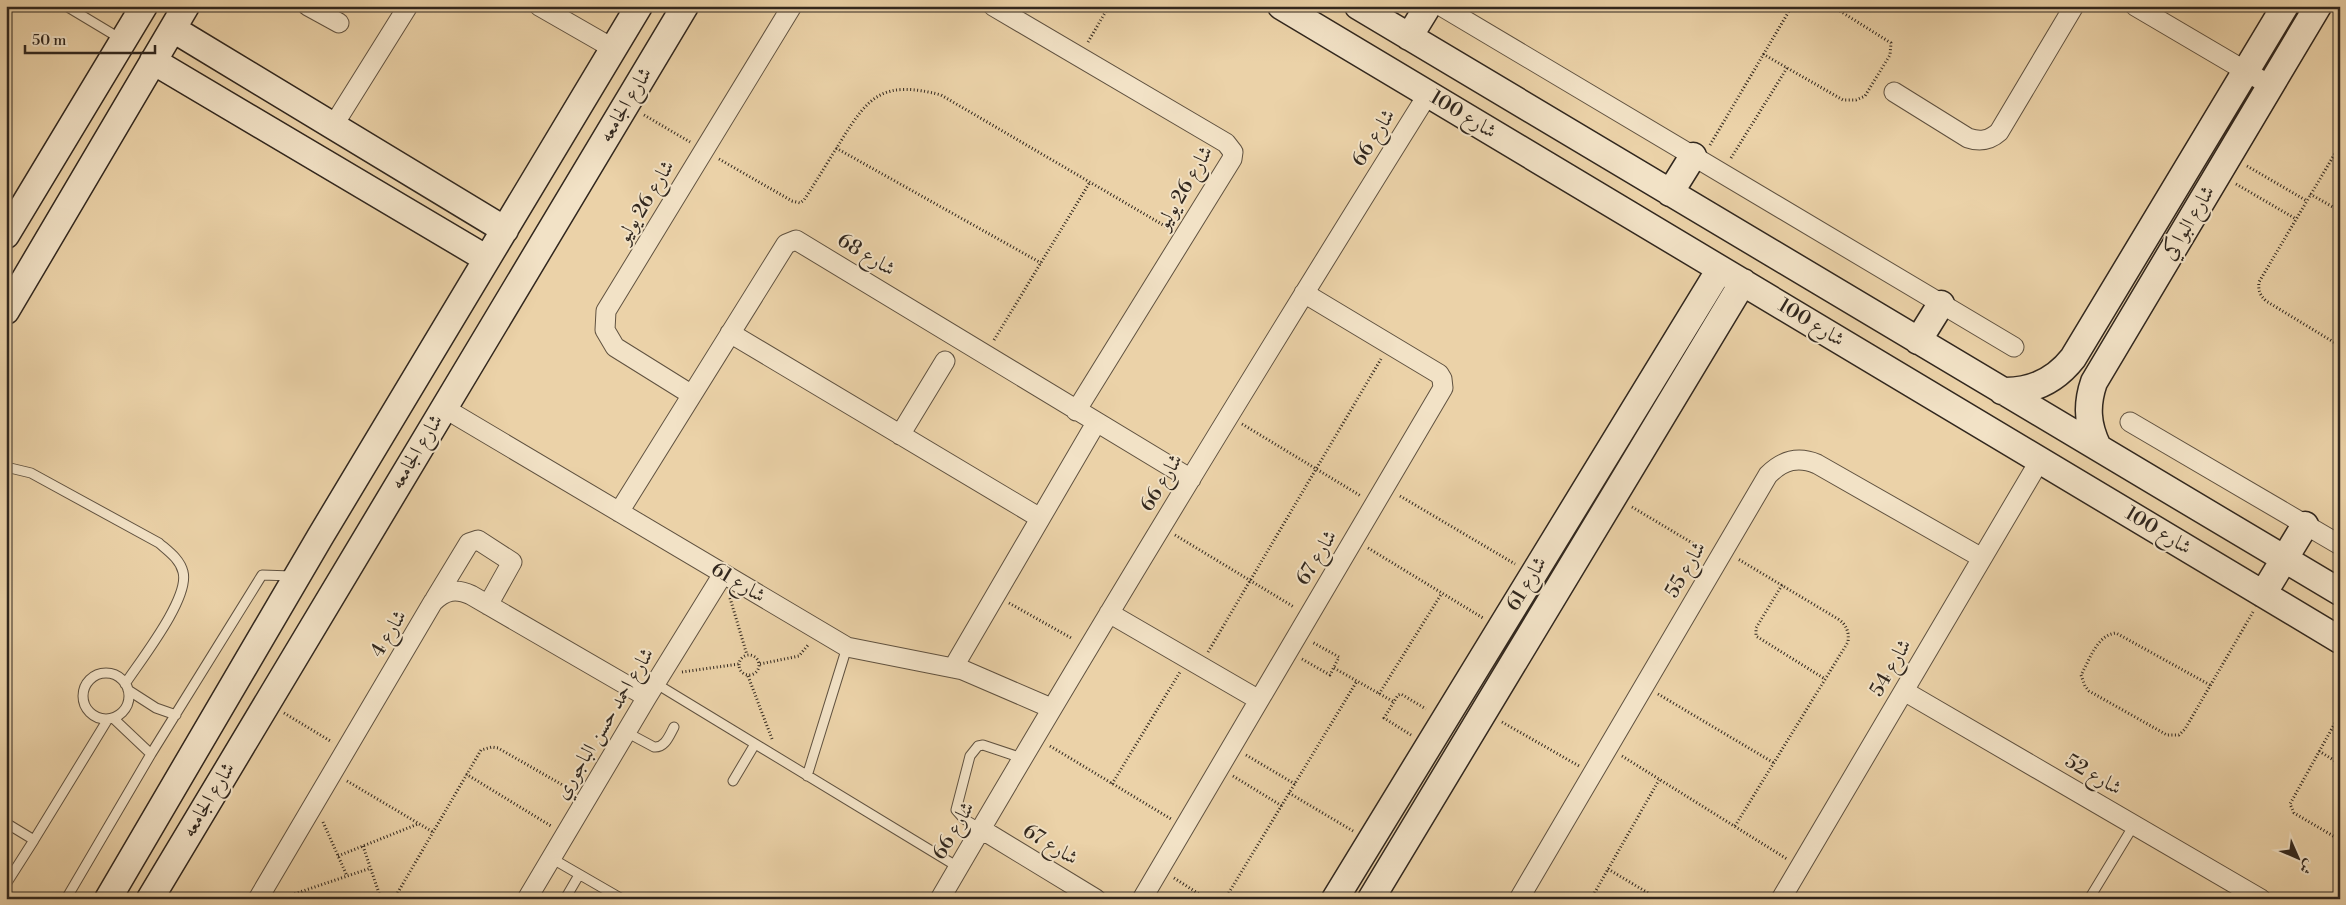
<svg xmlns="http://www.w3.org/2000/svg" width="2346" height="905" font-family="'Libre Bodoni',Amiri,serif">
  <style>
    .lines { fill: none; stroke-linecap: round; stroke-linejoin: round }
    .lane-casing { stroke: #605240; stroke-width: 11 }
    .street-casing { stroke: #605240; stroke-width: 21 }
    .secondary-casing { stroke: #31271e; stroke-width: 29 }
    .path { stroke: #31271e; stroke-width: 3; stroke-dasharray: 1 2.5; stroke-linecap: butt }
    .lane { stroke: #f2e2c6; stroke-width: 9 }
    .street { stroke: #f2e2c6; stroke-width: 19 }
    .secondary { stroke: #f2e2c6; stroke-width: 26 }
    .labels { text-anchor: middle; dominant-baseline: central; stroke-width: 4; stroke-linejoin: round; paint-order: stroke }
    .street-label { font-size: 20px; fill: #31271e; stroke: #f2e2c6 }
  </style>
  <rect width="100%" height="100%" fill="#ebd2a8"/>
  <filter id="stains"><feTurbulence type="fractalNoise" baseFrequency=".004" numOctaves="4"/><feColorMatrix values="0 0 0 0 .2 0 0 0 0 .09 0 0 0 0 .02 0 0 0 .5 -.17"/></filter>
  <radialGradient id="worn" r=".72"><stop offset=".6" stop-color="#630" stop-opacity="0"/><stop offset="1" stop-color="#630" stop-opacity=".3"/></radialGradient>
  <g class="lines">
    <defs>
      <path id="lane" d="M66,6L121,39
        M6,467L31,473L159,543C168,551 180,559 183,572C190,598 140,661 125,684
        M83 696a23 23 0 1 1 46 0a23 23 0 1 1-46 0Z
        M655,683L958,867
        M128,690L156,708L176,715
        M113,718L151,754
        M626,732L654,747C665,748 669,736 674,727
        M807,776L847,647
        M733,781L755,744
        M6,823L34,840L6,884
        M981,829L964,819L956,810L970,756L978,746L983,745L1022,758
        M34,840L108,719
        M551,858L622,899
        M66,899L151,754L262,575L292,576
        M565,899L579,875
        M2089,899L2134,825"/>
      <path id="street" d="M308,6L339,23
        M539,6L614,49
        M993,6L1226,143L1233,152L1232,159L1076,411
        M1441,6L2014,347
        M2135,6L2271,86
        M1894,92L1968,138C1980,142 1989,141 1999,132L2074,6
        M333,126L408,6
        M730,333L1040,518
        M692,395L615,347L605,330L606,311L792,6
        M444,408L847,647L963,670L1051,708
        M2130,422L2340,545
        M900,435L945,361
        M619,512L786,244L796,240L1191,479
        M435,599L469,543L478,540L512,562L488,605
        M1109,613L1259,700
        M953,668L1096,423
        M1904,691L2261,899
        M981,829L1096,899
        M258,899L433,602C445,590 456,588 471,595L647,697
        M527,899L647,697L723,574
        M940,899C1098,627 1262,360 1428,94
        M1142,899L1443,388L1442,379L1439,374L1304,293
        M1519,899L1768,475C1783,460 1798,456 1817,464L1982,558
        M1781,899L2040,460"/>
      <path id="secondary" d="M1281,6L2340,640
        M1358,6L2340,592
        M173,29L505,230
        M1409,37L1428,6
        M153,61L487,259
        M1670,193L1693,156
        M6,235L144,6
        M6,311L186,6
        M1918,341L1941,304
        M2002,391C2032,392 2055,381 2073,358L2285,6
        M2098,447C2087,425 2086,405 2094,382L2318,6
        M2263,594L2305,525
        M108,899L320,537L639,6
        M150,899L685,6
        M1335,899L1720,269
        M1371,899L1743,282"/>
    </defs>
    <use href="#lane" class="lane-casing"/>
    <use href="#street" class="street-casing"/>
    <use href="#secondary" class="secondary-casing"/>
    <path class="path" d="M1088,42L1109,6
      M1763,54L1843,100H1856L1865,96L1890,55L1891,43L1832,6
      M644,115L690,142
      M1710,145L1792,6
      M2340,145L2259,282C2258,291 2260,295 2266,301L2340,346
      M836,148L1041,263
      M1731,158L1787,68
      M719,159L792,201L800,203L804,200C817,180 829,160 841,141C869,95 884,80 941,95L1170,229
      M2247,166L2307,201
      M2236,184L2296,219
      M2310,194L2340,211
      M994,340L1090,182
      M2335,343L2340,334
      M1242,424L1361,496
      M1400,496L1515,564
      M1632,507L1704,550
      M1175,535L1294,607
      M1368,548L1483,618
      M1782,585L1756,628V636L1825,679
      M730,598L747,655
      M1009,603L1073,639
      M1208,652L1381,359
      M739 665a10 10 0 1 1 20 0a10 10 0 1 1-20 0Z
      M1302,659L1330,675L1339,657L1312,642
      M760,664L799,656L808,645
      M1334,668L1394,702
      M682,672L739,664
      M748,676L772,739
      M2210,685L2116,633C2097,635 2090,659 2081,675L2085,686L2089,691L2167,735H2179L2185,729L2253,612
      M1379,694L1442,593
      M1658,694L1774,763
      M284,713L332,742
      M2340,714L2290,804L2294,813L2340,840
      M1502,722L1579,766
      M1411,735L1384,718L1398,695L1401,694L1426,709
      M1050,746L1171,819
      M2319,751L2340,764
      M1246,755L1295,784
      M1622,756L1787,859
      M466,774L551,826
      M1233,776L1282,806
      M347,781L433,832
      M1112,784L1180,672
      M1289,793L1353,831
      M323,822L347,876
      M1735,826L1848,642C1849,632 1847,625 1838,619L1738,559
      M363,846L381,899
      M338,856L418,824
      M1608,869L1658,899
      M1174,878L1207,899
      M288,896L371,868
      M394,899L481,750L492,747L498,748L573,791
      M1225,899L1357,681
      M1591,899L1659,780"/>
    <use href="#lane" class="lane"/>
    <use href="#street" class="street"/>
    <use href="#secondary" class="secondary"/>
  </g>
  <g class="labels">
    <g class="street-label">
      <text transform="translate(626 105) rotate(-59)">شارع الجامعه</text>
      <text transform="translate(1463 115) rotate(31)">شارع 100</text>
      <text transform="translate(1374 138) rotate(-58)">شارع 66</text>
      <text transform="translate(1185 188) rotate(-60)">شارع 26 يوليو</text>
      <text transform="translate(646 202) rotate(-59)">شارع 26 يوليو</text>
      <text transform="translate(2189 223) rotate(-59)">شارع البواكي</text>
      <text transform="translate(866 255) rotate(31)">شارع 68</text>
      <text transform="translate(1811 323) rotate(31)">شارع 100</text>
      <text transform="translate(417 452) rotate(-59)">شارع الجامعه</text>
      <text transform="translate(1162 483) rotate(-59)">شارع 66</text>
      <text transform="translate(2158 531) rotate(31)">شارع 100</text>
      <text transform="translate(1317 558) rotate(-59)">شارع 67</text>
      <text transform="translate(1686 570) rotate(-60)">شارع 55</text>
      <text transform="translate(738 583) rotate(31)">شارع 61</text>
      <text transform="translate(1527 584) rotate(-59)">شارع 61</text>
      <text transform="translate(389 634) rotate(-59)">شارع 4</text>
      <text transform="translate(1891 668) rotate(-60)">شارع 54</text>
      <text transform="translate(605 724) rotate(-59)">شارع احمد حسن الباجوري</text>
      <text transform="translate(2093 775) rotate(30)">شارع 52</text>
      <text transform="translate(209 800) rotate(-59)">شارع الجامعه</text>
      <text transform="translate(954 831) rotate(-60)">شارع 66</text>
      <text transform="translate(1050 845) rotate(31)">شارع 67</text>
    </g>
  </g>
  <rect width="2346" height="905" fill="none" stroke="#ebd2a8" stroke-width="25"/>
  <rect x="8" y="8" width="2331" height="890" fill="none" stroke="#31271e" stroke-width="2.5"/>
  <rect x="12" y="12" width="2321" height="880" fill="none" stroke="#31271e"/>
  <g transform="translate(2298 858) rotate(135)" stroke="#f2e2c6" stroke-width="4" paint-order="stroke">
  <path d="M0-4L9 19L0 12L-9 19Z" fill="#31271e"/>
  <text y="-8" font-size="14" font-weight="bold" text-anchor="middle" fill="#31271e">ش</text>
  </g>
  <path d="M25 45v8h130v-8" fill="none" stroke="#31271e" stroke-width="2.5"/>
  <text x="32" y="45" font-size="15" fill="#31271e" stroke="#f2e2c6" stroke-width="4" paint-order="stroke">50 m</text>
  <rect width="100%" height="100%" filter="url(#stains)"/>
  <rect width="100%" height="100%" fill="url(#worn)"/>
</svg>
